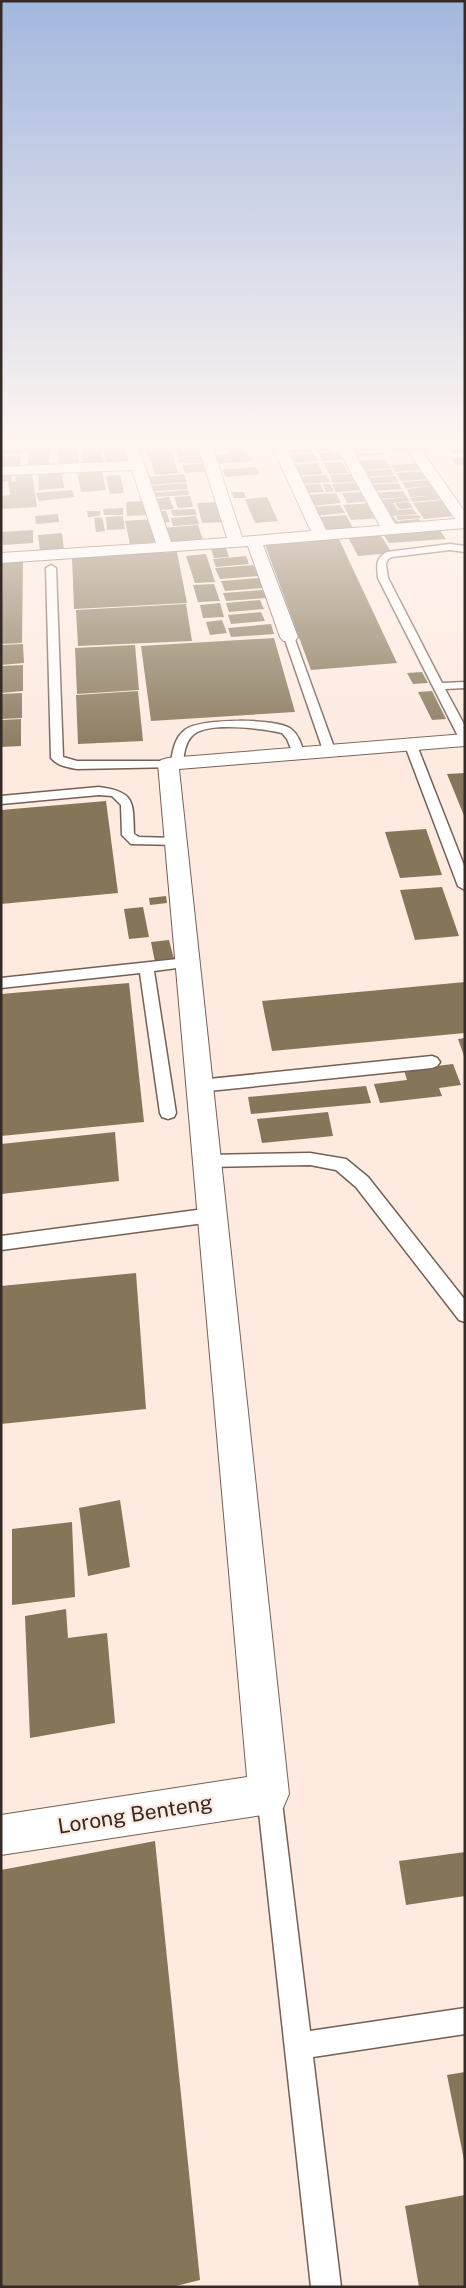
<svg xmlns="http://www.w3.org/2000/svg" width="466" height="2288" font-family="'Public Sans',sans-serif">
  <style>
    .building { fill: #857659 }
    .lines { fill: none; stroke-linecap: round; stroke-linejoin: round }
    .lane-casing { stroke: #756054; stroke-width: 3 }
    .street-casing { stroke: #756054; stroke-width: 2 }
    .lane { fill: #fff; fill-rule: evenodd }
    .street { fill: #fff; fill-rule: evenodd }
    .labels { text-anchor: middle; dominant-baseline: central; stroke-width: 4.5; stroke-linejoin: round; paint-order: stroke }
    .near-street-label { font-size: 21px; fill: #342b26; stroke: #feeadf }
  </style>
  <rect width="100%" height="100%" fill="#feeadf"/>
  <path class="building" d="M21,446L22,453L1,455V448Z
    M25,446H50V450L26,451Z
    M56,446H76L80,464L59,465Z
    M138,446H170L178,473L156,475L149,456H147L145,449L139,450Z
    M189,446H199L201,451L176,453L174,447Z
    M212,446H249L245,448L253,461L218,464L214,455L229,454L227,450L238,448L214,450Z
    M349,446H380L382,450L352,452Z
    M388,446H415L417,449L392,451Z
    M465,446V453L452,454L448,447Z
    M310,448L312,452L286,454L284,450Z
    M332,448L333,451L316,452L314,449Z
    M126,449L129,462L106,463L103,450Z
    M101,450L103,463L82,464L81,451Z
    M49,451V464L28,465V452Z
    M201,452L202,455L178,457L177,453Z
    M340,452L344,460L323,461L318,453Z
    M383,452L385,455L357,457L355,453Z
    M313,453L318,461L293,463L289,455Z
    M20,456L21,468L1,469V457Z
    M205,456L208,462L180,463L178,458Z
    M465,457V464L456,465L451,458Z
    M385,459L391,468L363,470L357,461Z
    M342,462L348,473L329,474L324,463Z
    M209,463L211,471L185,473L182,465Z
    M318,463L323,474L297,476L291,465Z
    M420,463L425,469L396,472L391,465Z
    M256,467L260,474L226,477L222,470Z
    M391,469L394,475L365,477L362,471Z
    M102,471L106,490L81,492L77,473Z
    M425,471L431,479L401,481L396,473Z
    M11,472L12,482L16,481L15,473L32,472L37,507L1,509V496L10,495L8,481L1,482V473Z
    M62,473L64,488L39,490L38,475Z
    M184,474L187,482L148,485L145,477Z
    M357,474L360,481L333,483L330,475Z
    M120,475L124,493L110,494L106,476Z
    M326,475L330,482L302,484L299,477Z
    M395,476L398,482L369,484L366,478Z
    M433,480L443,499L413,502L410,498L429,496L410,497L407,489L432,486L406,488L402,482Z
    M359,482L363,490L336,492L332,484Z
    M186,483L188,489L154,491L152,486Z
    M398,483L402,489L374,491L370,485Z
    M320,484L324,492L306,493L303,485Z
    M323,484H330L334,491L326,492Z
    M72,490L75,497L39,501L36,493Z
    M188,490L189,495L153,497L151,493Z
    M403,491L407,497L378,499L374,493Z
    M231,492H244L246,498H234Z
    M366,492L371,501L347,503L342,493Z
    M336,493L341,503L312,506L307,495Z
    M190,496L193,507L178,508L174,497Z
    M169,497L174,509L157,510L153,499Z
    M267,497L278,521L255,523L245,499Z
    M407,497L410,501L382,504L380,500Z
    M443,500L455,516L424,519L413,503Z
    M147,501L148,515L127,516L126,502Z
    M220,502L226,522L202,523L197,503Z
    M409,502L413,508L399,509L395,503Z
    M372,503L381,518L351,520L343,505Z
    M393,503L398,510L413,509L417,514L393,516L397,521L419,519L422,523L391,526L381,504Z
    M340,505L345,513L314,516L309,507Z
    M123,508V515H104L103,509Z
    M195,509L197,515L173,516L171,510Z
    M87,511H100V516L88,517Z
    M157,511H166L170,522L161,523Z
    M58,514L59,522L36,524L35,516Z
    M346,515L353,528L323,530L316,517Z
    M419,515L421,518L398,520L396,516Z
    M123,516L125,529L107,530L106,517Z
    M196,516L199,524L173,526L171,518Z
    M102,517L105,531L96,532L94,518Z
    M153,519L159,542L130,544L125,521Z
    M198,525L203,540L167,543L162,528Z
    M439,529L446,539L389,543L383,534Z
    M33,530V543L3,545L2,532Z
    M62,533L64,550L40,551L38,535Z
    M380,534L392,553L358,556L348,537Z
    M338,537L397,663L311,670L264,542Z
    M225,545L229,557L214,558L210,546Z
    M177,552L187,603L74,609L72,557Z
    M206,554L215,582L195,583L186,556Z
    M246,556L249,564L216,567L213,559Z
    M23,562L22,643L1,644V563Z
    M253,565L258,576L220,579L215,568Z
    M259,578L263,588L225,591L221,581Z
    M214,584L220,601L198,602L193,585Z
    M262,590L266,598L226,601L223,593Z
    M260,600L264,609L229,612L226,603Z
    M220,603L224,617L203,618L200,605Z
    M186,604L192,641L78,646L76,610Z
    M261,612L265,621L231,624L228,615Z
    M222,620L227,633L210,635L206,622Z
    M271,624L274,634L231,637L228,628Z
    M274,638L295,712L151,721L141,646Z
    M23,644L24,663L1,665V645Z
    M135,645L139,690L77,694L75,648Z
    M23,665V691L1,693V666Z
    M422,672L428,683L413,684L407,673Z
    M138,691L143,741L78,744L76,695Z
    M432,691L446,719L432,720L418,692Z
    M22,693V718L1,719V694Z
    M21,719V746L1,747V720Z
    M465,773V818L447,774Z
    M106,801L118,893L1,904V810Z
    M426,829L442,875L400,878L385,832Z
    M442,887L459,936L415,940L400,890Z
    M166,896L167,903L150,905L149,898Z
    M143,907L149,937L129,939L124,909Z
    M169,940L174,959L155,962L151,942Z
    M465,982V1033L272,1051L262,1001Z
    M129,983L144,1122L1,1136V994Z
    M465,1038V1056H464L458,1039Z
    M453,1064L461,1085L439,1088L442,1096L380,1103L374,1084L407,1080L404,1070Z
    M366,1086L371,1103L251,1114L248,1097Z
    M328,1112L333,1136L262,1143L257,1119Z
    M115,1132L119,1181L1,1194V1144Z
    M136,1273L146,1409L1,1424V1286Z
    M120,1500L130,1567L88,1576L79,1508Z
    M72,1522L75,1597L12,1605V1529Z
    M66,1609L68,1638L107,1633L115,1723L30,1738L25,1616Z
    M155,1841L200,2280L172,2287H1V1870Z
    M465,1852V1896L406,1905L399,1861Z
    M465,2072V2160H464L447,2075Z
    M465,2195V2287H419L405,2206Z"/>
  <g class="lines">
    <defs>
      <path id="lane" d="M450,544L465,546V552L450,550L392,557L388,559L386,564L388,578L442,683L465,682V688L445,689L465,726V741L459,738L378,578C377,566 375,558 387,552Z
        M51,565L56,568L63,757L77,761H171C173,750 175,737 185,730C199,718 278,718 291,729C299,735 301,744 304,753L302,756H294L287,739L282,733C263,729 204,720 191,737C185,744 184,754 183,763L177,767L77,769C67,767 58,766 51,758L46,568Z
        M289,634L294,637L335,750L333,752L329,754L323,750L284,637Z
        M410,739L416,743L465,868V890L458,886L404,743Z
        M99,787C135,792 133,801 134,834L139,837L175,838L181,842L180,845L131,844L122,835L121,805L112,796L99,795L1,804V796Z
        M187,958L192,960L194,963L192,966L154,971L176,1113L174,1117L168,1119L162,1117L160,1113L140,973L1,988V978Z
        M432,1056L437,1058L440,1062L437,1066L432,1068L199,1092L193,1090L191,1086L193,1082L199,1080Z
        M310,1153L346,1159L368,1177L465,1300V1322L459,1320L356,1187L336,1170L310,1165L207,1167L201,1166L199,1161L201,1156L207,1155Z
        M212,1208L218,1210L221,1215L218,1220L212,1222L1,1250V1236Z
        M269,1782L277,1786L281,1794L310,2031L465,2008V2034L313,2057L341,2287H311L257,1794L261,1786Z"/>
      <path id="street" d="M124,446H138L171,542L227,538L198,446H212L242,537L311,531L274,451L281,447L288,451L326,530L380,526L336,446H350L395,524L455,519L410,454L412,451H422L465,512V528L263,545L298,637L295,641H283L280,637L248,546L1,563V553L156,543L132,470L1,475V467L129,461Z
        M465,734V746L179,769L289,1794L283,1808L269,1814L1,1855V1815L247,1777L158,764L161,760L168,758Z"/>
    </defs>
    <use href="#lane" class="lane-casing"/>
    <use href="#street" class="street-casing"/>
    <use href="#lane" class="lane"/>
    <use href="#street" class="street"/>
  </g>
  <linearGradient id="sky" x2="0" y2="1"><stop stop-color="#a3b7de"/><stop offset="0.58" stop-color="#fff6f1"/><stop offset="1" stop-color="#fff6f1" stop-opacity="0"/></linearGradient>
  <rect width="466" height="766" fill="url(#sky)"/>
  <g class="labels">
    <g class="near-street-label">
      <text transform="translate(135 1814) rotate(-9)">Lorong Benteng</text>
    </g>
  </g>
  <rect width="466" height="2288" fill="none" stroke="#342b26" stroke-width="5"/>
</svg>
